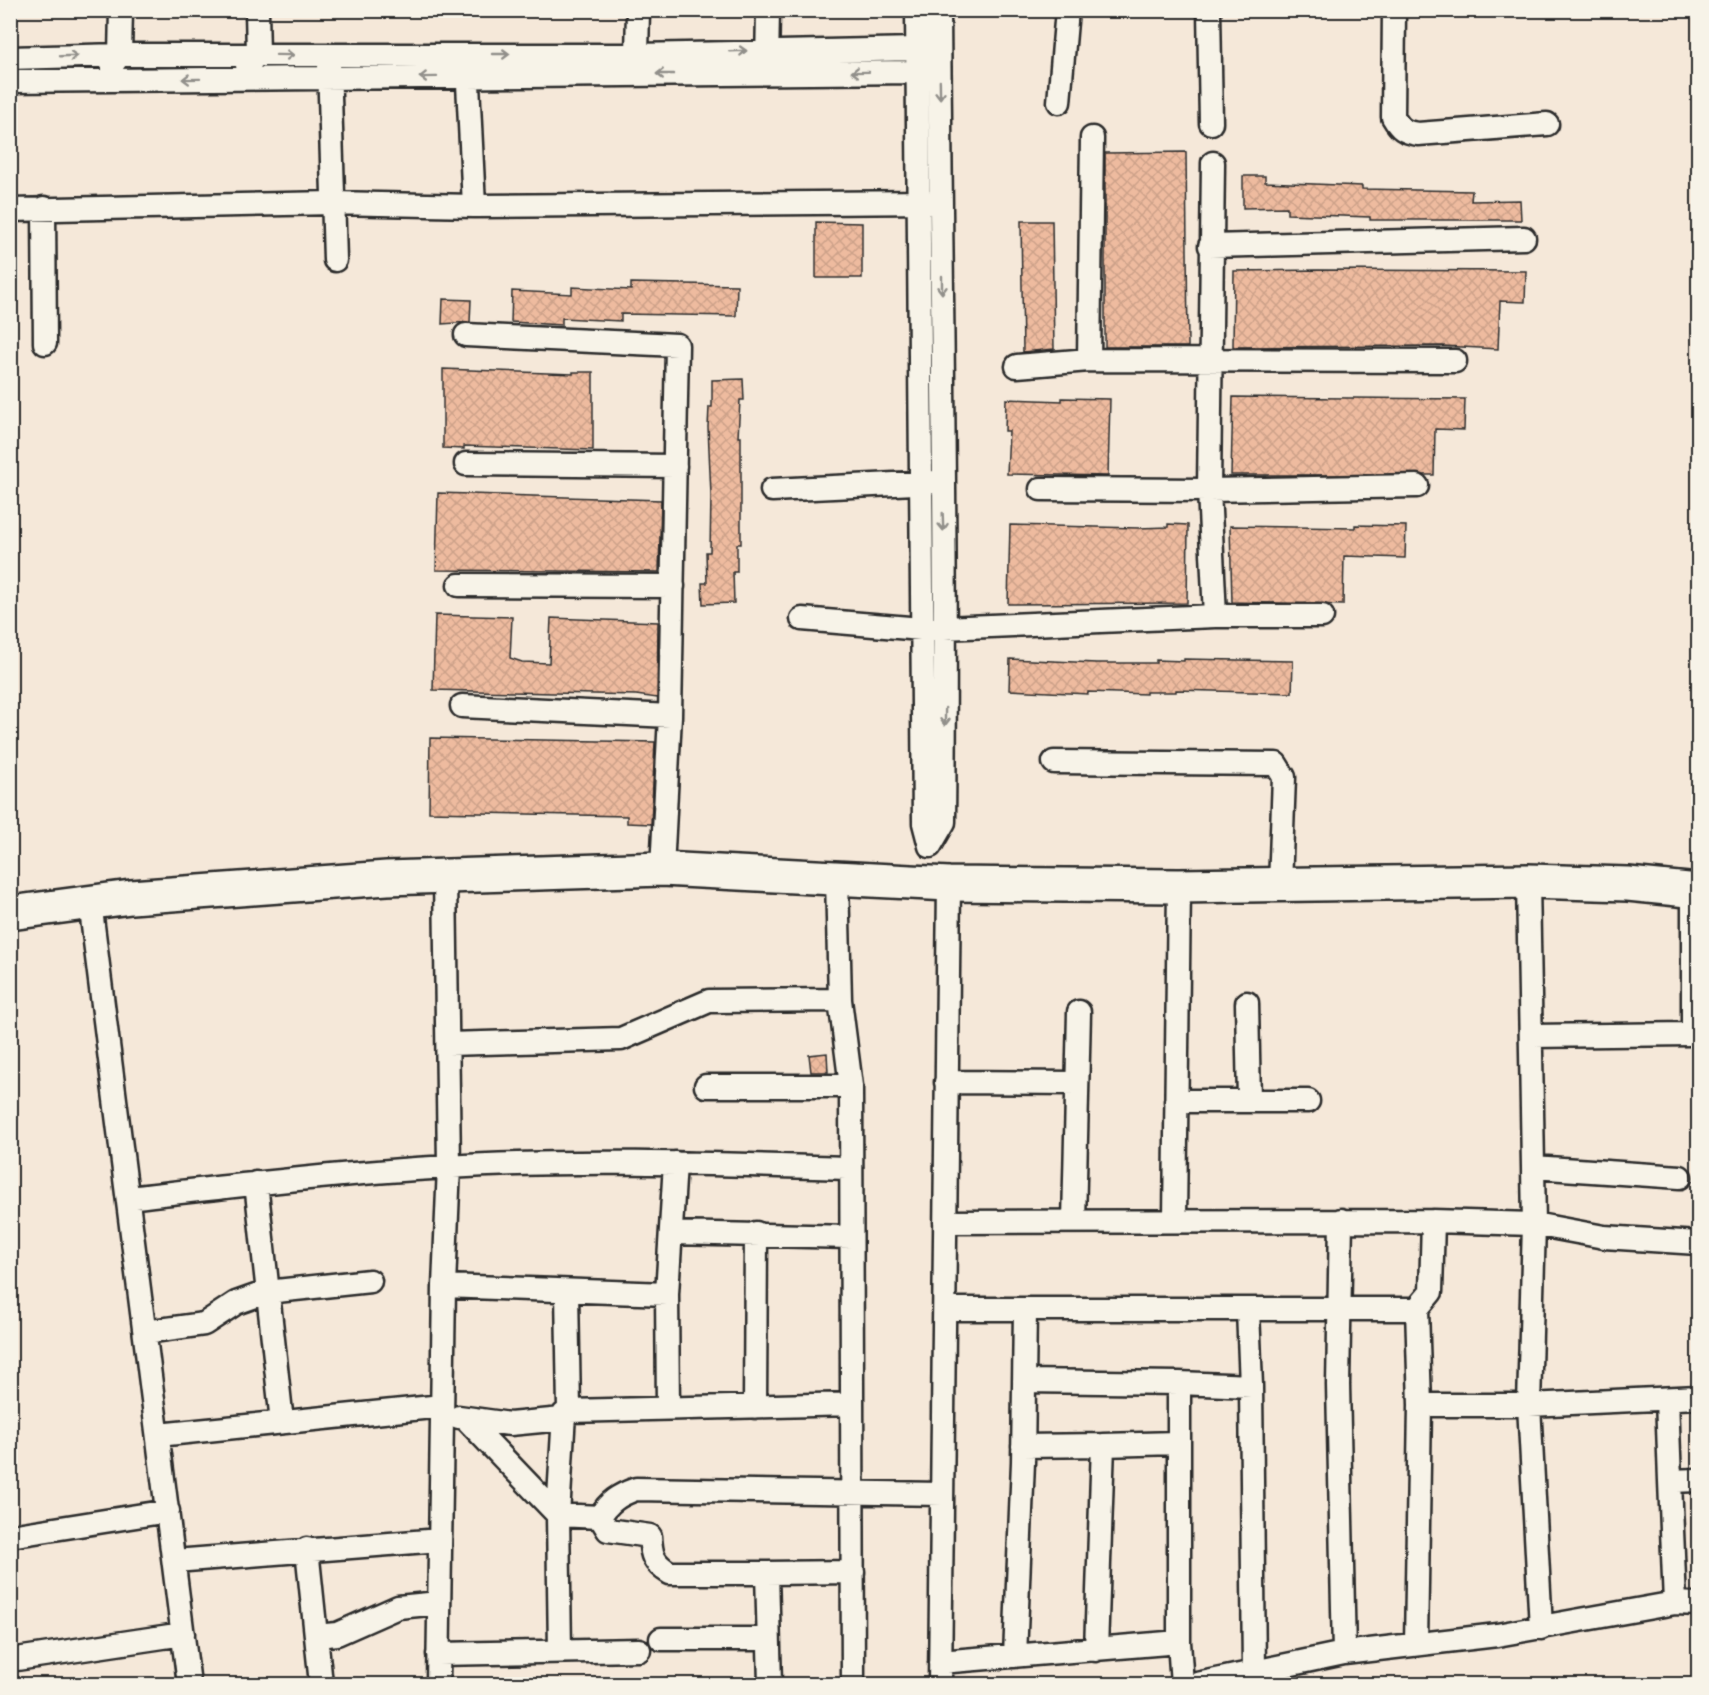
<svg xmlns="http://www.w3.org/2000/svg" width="1709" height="1695" font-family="'Indie Flower',sans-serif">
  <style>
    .building { fill: url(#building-cross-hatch); stroke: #2b2b2b; stroke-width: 1.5 }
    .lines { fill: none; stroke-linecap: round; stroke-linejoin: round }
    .street-casing { stroke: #2b2b2b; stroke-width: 27 }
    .secondary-casing { stroke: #2b2b2b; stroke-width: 38 }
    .street { stroke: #f7f3e8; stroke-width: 22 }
    .secondary { stroke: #f7f3e8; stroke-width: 33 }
    .oneway { stroke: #918f8a }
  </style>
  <defs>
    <pattern id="building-cross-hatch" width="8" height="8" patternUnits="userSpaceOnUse" patternTransform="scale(1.5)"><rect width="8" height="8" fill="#eebb9f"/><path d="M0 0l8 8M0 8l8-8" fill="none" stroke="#cca189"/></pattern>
  </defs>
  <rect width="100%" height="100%" fill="#f5e8d9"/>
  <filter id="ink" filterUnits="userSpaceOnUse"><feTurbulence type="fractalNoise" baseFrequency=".0167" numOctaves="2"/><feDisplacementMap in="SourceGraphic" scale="12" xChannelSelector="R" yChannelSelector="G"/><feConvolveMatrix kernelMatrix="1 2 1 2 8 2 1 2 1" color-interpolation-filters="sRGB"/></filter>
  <g filter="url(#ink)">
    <path class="building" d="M1186,152L1188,347H1105V153Z
      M1243,176H1265V182L1362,186V189L1472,191L1471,201L1520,200L1521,220H1370V217L1287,214V207L1243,208Z
      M1021,221H1052L1054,349L1023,352Z
      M816,222L862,223V278H816Z
      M1316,270L1526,271L1525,302L1500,301L1498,349L1443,346L1233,347L1234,271Z
      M631,283L737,285L736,316L621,314V321L562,318V325L511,322L512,291L572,294V287L631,290Z
      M443,299L471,300L470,322L442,324Z
      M443,369L573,374V372H593V450L464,446V449L443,448Z
      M743,379L744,400H740L738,437H741V544H737V572H733L734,603L703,604L702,583H707L706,552H710L711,495L708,427L709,407H712V380Z
      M1233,397L1465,399L1464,430L1435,429L1434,475H1231Z
      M1062,398L1110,399L1108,476L1007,474L1009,431H1005L1006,399L1062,401Z
      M438,493L661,500L659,572L436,570Z
      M1168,524L1188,525L1187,603L1008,604L1010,525L1139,528L1168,527Z
      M1355,525L1406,526L1405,558L1344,556L1343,605L1232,602L1230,526L1355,528Z
      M435,615L512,617L510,658L522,662L549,663L551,618L658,622L657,698L636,695L433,690Z
      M1010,659L1096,663H1156V660L1184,661V659L1293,661L1292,693L1176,690V692H1146V694L1088,692V694L1009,690Z
      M430,738L655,742L651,824L627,823V816L429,812Z
      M827,1053L828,1072H811L809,1055Z"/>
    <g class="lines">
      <defs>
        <path id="street" d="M917,10L924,823L930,846L944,822C947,552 941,281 939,10
          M1209,10L1211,123
          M1394,10L1393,117C1400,129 1404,132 1418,134L1547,124
          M10,58L120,55H637L918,49
          M329,63L335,260
          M467,63L474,206L934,202
          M112,65L120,55L121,10
          M247,65L258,54L257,10
          M628,66L637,55L638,10
          M767,66L768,10
          M10,81L919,72
          M1059,102L1067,10
          M1213,163L1209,490L1215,616
          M44,208L45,343
          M10,210L333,203L474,206
          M1210,246L1524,238
          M466,335L677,345L670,716L662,869
          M1089,360L1092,138
          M1017,366L1089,360L1455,361
          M466,464L675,466
          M1041,489L1209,490L1417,486
          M772,490L935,482
          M459,585L673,586
          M802,619L921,629L1215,616H1322
          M462,706L670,716
          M1054,762L1276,764L1284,777L1280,885
          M837,878L840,1000L851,1086L853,1684
          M1528,881L1534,1224L1529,1405L1541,1628
          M90,902L189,1684
          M1247,1003L1249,1101
          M1531,1036L1690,1034L1693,1027V890
          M448,1044L621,1039L709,1001L840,1000
          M946,1082L1077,1083
          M706,1086H851
          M1176,1101H1308
          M1533,1167L1680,1177
          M256,1183L282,1422
          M128,1198C234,1186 341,1173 448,1167C582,1159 717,1164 851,1168
          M1175,1219L1179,886
          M1341,1220L1338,1385L1344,1653
          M1074,1221L1079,1012
          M945,1222L1433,1221
          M671,1233L851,1237
          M444,1286L667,1294
          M567,1291L569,1411
          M945,1309H1417L1431,1292L1433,1221L1534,1224L1604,1237L1698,1243
          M1248,1310L1251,1386L1254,1671
          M145,1332L204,1324L236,1303L267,1292L370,1281
          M1024,1381L1179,1383
          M1667,1399L1670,1481
          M1420,1405H1529L1698,1397
          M755,1407L756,1233
          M668,1408L667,1294L675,1163
          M459,1417L510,1424L562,1419
          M465,1418L558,1515L600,1517L608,1530L650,1536C651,1555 653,1563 670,1573H767L770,1684
          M158,1435L442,1406
          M1023,1446L1103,1445
          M600,1517C608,1502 619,1495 636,1489L942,1494
          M10,1536L168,1511
          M307,1549L321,1684
          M175,1561L440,1540
          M767,1573L853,1572
          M1675,1603L1670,1481L1698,1480
          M316,1636L337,1634L398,1607L439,1603
          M661,1639H768
          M1416,1644L1420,1405L1417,1309
          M1096,1650L1103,1445L1177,1443
          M560,1651L558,1515L564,1414L569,1411L852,1404
          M438,1654L639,1650
          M1015,1656L1023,1462L1025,1309
          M10,1660L183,1634
          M940,1662L1179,1642
          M438,1684L444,1286L449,1166L445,877
          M940,1684L949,884
          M1182,1684L1179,1642V1383L1251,1386
          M1197,1684L1344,1653L1497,1635L1675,1603L1698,1604"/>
        <path id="secondary" d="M10,913L131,897L387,878L662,869L949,884L1179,886L1528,881L1628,884L1698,891"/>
      </defs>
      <use href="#street" class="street-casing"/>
      <use href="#secondary" class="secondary-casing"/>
      <use href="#street" class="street"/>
      <use href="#secondary" class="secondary"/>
    </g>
    <defs><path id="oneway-shaft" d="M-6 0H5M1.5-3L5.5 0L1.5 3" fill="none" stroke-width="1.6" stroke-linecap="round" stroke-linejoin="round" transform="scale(1.5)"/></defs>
    <g class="oneway">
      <use href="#oneway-shaft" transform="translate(738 51) rotate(-2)"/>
      <use href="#oneway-shaft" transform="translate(501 54)"/>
      <use href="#oneway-shaft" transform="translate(285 55) rotate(1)"/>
      <use href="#oneway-shaft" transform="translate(69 56) rotate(-2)"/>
      <use href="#oneway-shaft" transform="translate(860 72) rotate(179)"/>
      <use href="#oneway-shaft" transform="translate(665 74) rotate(180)"/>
      <use href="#oneway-shaft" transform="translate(428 77) rotate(179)"/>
      <use href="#oneway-shaft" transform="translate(191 79) rotate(179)"/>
      <use href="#oneway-shaft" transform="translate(940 90) rotate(89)"/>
      <use href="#oneway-shaft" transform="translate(942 285) rotate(90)"/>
      <use href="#oneway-shaft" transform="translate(943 522) rotate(88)"/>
      <use href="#oneway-shaft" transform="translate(945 717) rotate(91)"/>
    </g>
  </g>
  <rect width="1709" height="1695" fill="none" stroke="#f7f3e8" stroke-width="36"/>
  <rect x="18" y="18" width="1673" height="1659" fill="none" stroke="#2b2b2b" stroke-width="2" filter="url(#ink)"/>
</svg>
